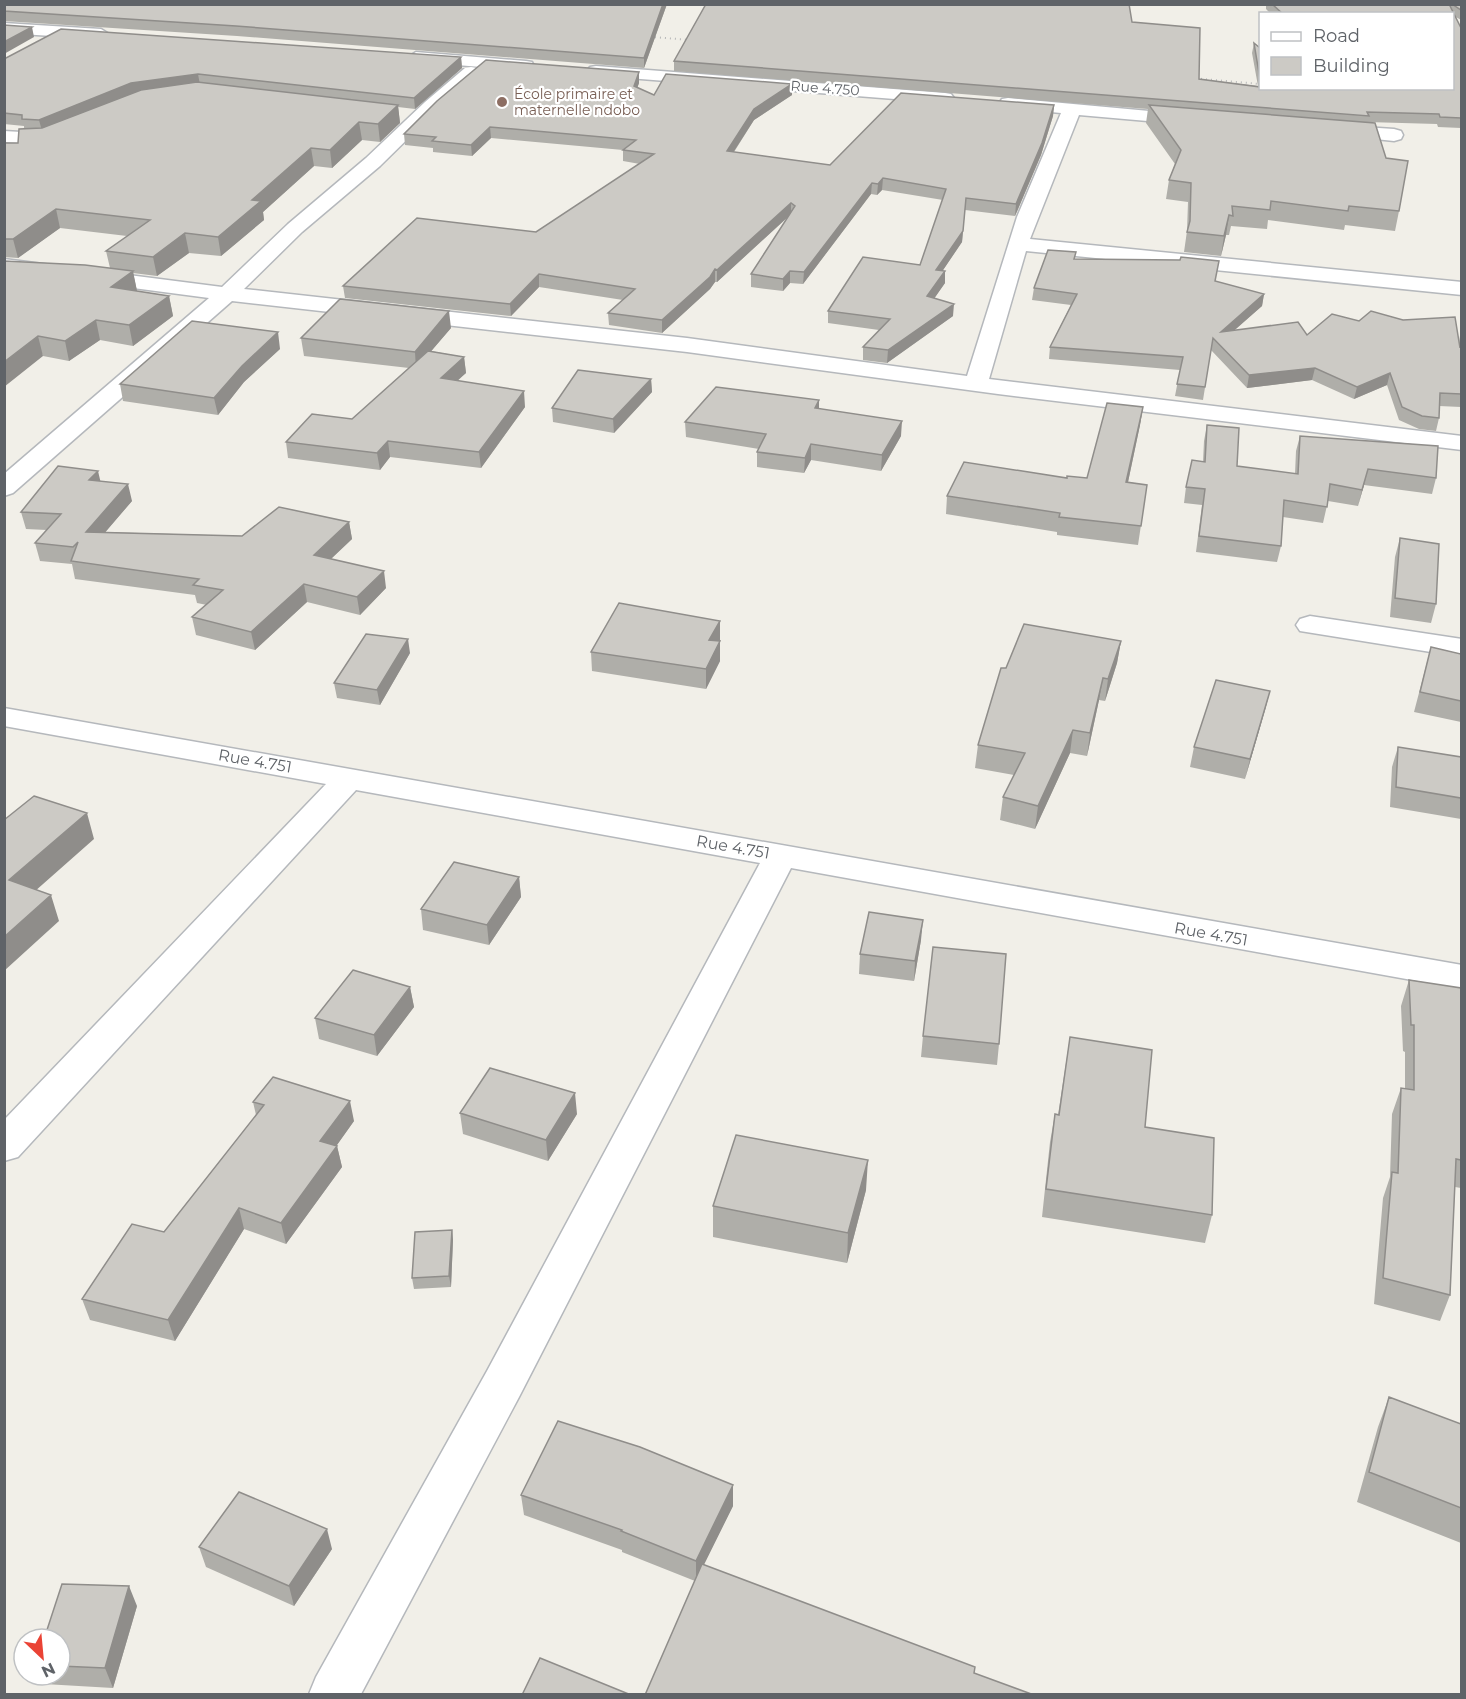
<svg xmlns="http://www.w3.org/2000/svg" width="1466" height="1699" font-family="Montserrat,sans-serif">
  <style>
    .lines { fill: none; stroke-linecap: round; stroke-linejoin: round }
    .minor-casing { stroke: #b5b8bc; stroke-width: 3 }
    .minor { fill: #fff; fill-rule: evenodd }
    .rail { stroke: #b6b7b8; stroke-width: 2; stroke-dasharray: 1 4; stroke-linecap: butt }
    .wall { fill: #afaea9 }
    .shaded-wall { fill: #8f8d8a }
    .building { fill: #cccac5; stroke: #8f8d8a; stroke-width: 1.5 }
    .education-dot { fill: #8d6e63; stroke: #fff; stroke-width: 2 }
    .labels { text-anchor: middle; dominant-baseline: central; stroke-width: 4.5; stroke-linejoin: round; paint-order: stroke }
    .far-street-label { font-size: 14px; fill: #5f6368; stroke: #fff }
    .far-education-label { font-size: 14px; fill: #785e54; stroke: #fff; text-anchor: start }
    .street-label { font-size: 16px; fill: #5f6368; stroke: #fff }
  </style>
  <rect width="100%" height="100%" fill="#f1efe8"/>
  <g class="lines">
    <defs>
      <path id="minor" d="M4,23L101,29L109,34L101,39L4,33Z
        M416,52L526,61L532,62L534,66L532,70L526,71L410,61L408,57Z
        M596,66L945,93L951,94L954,98L951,102L945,103L590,75L587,71L590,67Z
        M471,67L477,68L480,72L477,76L437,110L380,166L302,232L244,289L687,338L967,376L1017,217L1061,113L1008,108L1002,107L999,103L1002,99L1008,98L1193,115L1199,116L1202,120L1199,124L1193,125L1079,115L1030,239L1462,282V295L1026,251L989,379L1462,436V450L998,394L687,352L232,301L13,493L4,496V474L209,298L4,271V259L222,287L288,224L366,158L425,102L465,68Z
        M1334,125L1394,129L1401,131L1403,135L1401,139L1394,141L1328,134L1325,130L1328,126Z
        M61,127L67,128L70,132C58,149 22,143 4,142V131L39,133Z
        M1310,616L1462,639V657L1300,631L1296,625L1300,619Z
        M4,708L1462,965V989L791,868L519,1397L361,1694H309L316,1677L487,1371L760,863L356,790L18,1157L4,1161V1120L326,784L4,726Z"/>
    </defs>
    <use href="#minor" class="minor-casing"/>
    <use href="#minor" class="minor"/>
    <path class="rail" d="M640,36L703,41
      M1191,78L1260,84"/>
  </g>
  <path class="wall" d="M4,4H667L644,68L237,36L4,21Z
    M1266,4H1461V20L1456,17L1461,28V128L1438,127L1437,124L1367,122L1399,211L1395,231L1345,225L1344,230L1268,220L1267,229L1231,226L1229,235H1226L1221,256L1184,252L1187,231L1188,202L1166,199L1169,180L1175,164L1146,123L1148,109L674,71V61L1132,22L1199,79L1258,86L1252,53L1254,43L1260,48V88L1452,14H1271L1266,9Z
    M461,57L462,68L415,109L398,107L400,123L380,142L362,140L332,168L314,166L263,212L264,220L221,256L189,253L157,276L133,273L137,291L169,296L173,316L133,346L100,340L69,361L43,356L4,261L110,268L106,251L127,236L60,228L18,258L4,257V143H18L24,129V126L4,124V59Z
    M639,72V83L637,88L654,95L792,84V95L754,120L734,152L830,165L1054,105L1053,116L1041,155L1015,216L965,210L962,242L943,270L945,283L934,298L953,316L887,363L863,360V347L879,330L828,323V311L920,265L943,200L882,190L877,195L871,194L803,284L790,283L783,291L751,287V274L788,217L717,282H715L710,289L662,333L609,325L608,313L623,300L539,287L511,316L345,298L343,286L536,232L640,164L623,161V150L491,138L472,156L433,152V148L405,145L404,134Z
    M1076,259L1215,282L1264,294L1262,306L1234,330L1307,335L1359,321L1459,343L1461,328V407L1439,406V418L1436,431L1419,429L1399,420L1387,385L1354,399L1312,380L1247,388L1211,350L1203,400L1175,396L1180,370L1049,359L1050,347L1071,305L1032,300L1034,288Z
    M451,328L431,351L464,357L466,373L457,380L525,407L481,468L390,457L380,470L288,458L286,442L352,419L409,368L304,356L301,338Z
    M280,349L244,382L218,415L123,401L120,384Z
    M651,379L652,392L614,433L553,422L552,408Z
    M819,400V408L901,436L881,471L811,460L804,473L757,467V452L759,449L686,437L685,422Z
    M1143,407L1140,425L1128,482L1147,485L1138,545L1057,535V532L946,514L947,496L1067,478H1087Z
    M1207,425L1237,466L1295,474L1296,451L1300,436L1436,478L1432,494L1364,485L1358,506L1328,501L1323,523L1283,517L1281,546L1277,562L1196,552L1202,505L1184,503L1186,487L1203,462L1204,441Z
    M101,481L132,501L105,532L242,536L349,522L352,539L331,559L386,588L360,615L307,602L255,650L196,635L192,617L207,605L197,603L195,595L75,579L72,564L40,561L35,543L47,530L26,529L21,512Z
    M1400,538L1436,604L1431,623L1390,617L1395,557Z
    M720,621V661L706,689L592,671L591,652Z
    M1121,641L1117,663L1105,701L1099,700L1087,756L1070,753L1035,829L1000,820L1003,797L1014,775L975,768L978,745L1006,668Z
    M1431,647L1461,654V722L1414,712Z
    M410,653L380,705L337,698L334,683Z
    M1270,691L1265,710L1245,779L1190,767L1194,747Z
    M1398,747L1461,757V819L1390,807L1392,767Z
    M519,877L521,897L489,945L423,930L421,909Z
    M921,940L914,981L859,974L860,954Z
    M1409,980L1461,988V1188L1455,1187L1450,1295L1440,1321L1374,1304L1383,1198L1390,1177L1392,1114L1401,1088L1405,1089V1052L1403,1051L1401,1006Z
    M410,987L414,1007L377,1056L319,1039L315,1018Z
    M923,1036L999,1044L997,1065L921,1057Z
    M1070,1037L1145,1127L1212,1215L1205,1243L1042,1217L1050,1142L1055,1114L1058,1115Z
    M253,1102L354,1121L336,1146H337L342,1167L286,1244L244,1229L175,1341L90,1320L82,1299L164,1232L256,1115Z
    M460,1113L577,1114L548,1161L463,1134Z
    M866,1190L847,1263L713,1237V1206Z
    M452,1230L453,1240L451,1287L414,1289L412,1278Z
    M1389,1397L1461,1424V1543L1357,1502L1378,1427Z
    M521,1495L733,1506L695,1581L622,1552V1550L524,1515Z
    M199,1547L332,1549L294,1606L206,1567Z
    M137,1606L113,1688L44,1684L40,1675H60V1639Z"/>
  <path class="shaded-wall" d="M663,4H667L644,68V58Z
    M32,27L34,37L4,54V42Z
    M461,57L462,68L415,109L414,98Z
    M639,72V83L634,97V86Z
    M198,74L200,85L42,131L39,120L131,83Z
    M792,84V95L754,120L727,162V151L754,109Z
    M398,105L400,123L380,142L378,124Z
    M1054,105L1053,116L1041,155L1015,216L1016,204Z
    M359,122L362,140L332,168L330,150Z
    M490,127L491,138L472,156L471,145Z
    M311,148L314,166L263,212L264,220L221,256L218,237L252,200Z
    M883,178L882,190L877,195L878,184Z
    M872,183L871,194L803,284L804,272Z
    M966,198L962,242L935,282L936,270Z
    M791,203V214L717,282V270Z
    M56,209L60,228L18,258L13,239Z
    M1229,215L1226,235L1221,256L1224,236Z
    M185,233L189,253L157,276L153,257Z
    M715,269V282L710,289L662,333V320Z
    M133,271L137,291L111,287Z
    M790,271V283L783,291V279Z
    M945,271V283L927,309V296Z
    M539,274V287L511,316L510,304Z
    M1264,294L1262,306L1219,344L1221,332Z
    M169,296L173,316L133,346L129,325Z
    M954,304L953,316L887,363L888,350Z
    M449,311L451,328L416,369L415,352Z
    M96,320L100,340L69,361L65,341Z
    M278,332L280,349L244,382L218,415L214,398L242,366Z
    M38,336L43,356L4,387V362Z
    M464,357L466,373L443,394L441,378Z
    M1315,368L1312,380L1247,388L1249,375Z
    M1390,373L1387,385L1354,399L1357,387Z
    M651,379L652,392L614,433L613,419Z
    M524,391L525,407L481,468L479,452Z
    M819,400V415L815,408Z
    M1143,407L1140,425L1124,501L1126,482Z
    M902,421L901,436L881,471L882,455Z
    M388,441L390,457L380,470L377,453Z
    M811,444V460L804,473L805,458Z
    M1368,469L1364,485L1358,506L1362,490Z
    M98,471L102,488L89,480Z
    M128,484L132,501L91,549L86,532Z
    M349,522L352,539L317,572L314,555Z
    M384,571L386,588L360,615L357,597Z
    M304,584L307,602L255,650L251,632Z
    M720,621V640L709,659V640Z
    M408,639L410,653L380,705L377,690Z
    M720,641V661L706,689V669Z
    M1121,641L1117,663L1105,701L1108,679Z
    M1103,678L1099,700L1087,756L1090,733Z
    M1270,691L1265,710L1245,779L1250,759Z
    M1073,730L1070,753L1035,829L1038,806Z
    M87,813L94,839L17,907L9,880Z
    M519,877L521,897L489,945L487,925Z
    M51,895L59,921L4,971V937Z
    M923,920L921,940L914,981L915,961Z
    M410,987L414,1007L377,1056L374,1035Z
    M575,1093L577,1114L548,1161L546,1140Z
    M350,1101L354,1121L325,1162L320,1141Z
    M337,1146L342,1167L286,1244L281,1223Z
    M868,1160L866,1190L847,1263L848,1233Z
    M239,1208L244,1229L175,1341L168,1320Z
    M452,1230L453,1240L451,1287L449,1276Z
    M733,1485V1506L696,1581V1561Z
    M327,1529L332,1549L294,1606L289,1586Z
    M129,1586L137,1606L113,1688L105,1668Z"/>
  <path class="building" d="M4,4H663L644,58L236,26L4,11Z
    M706,4H1129L1132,22L1200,28L1199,79L1260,87V88H1452V14H1283L1272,4H1449L1461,28V118L1440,117L1439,114L1367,112L1369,116L674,61Z
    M1452,4H1461V10Z
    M4,25L32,27L4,42Z
    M61,29L461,57L414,98L198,74L131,83L39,120L22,119V115L4,113V59Z
    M1254,43L1260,48V79Z
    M486,60L639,72L634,86L654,95L666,74L792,84L754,109L727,151L830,165L901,93L1054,105L1042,143L1016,204L966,198L963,231L936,270L945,271L927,296L954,304L888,350L863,347L890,319L828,311L863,257L920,265L946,189L883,178L878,184L872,183L804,272L790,271L783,279L751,274L795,206L791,203L717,270L715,269L710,277L662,320L608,313L635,289L539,274L510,304L343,286L417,218L536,232L654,154L623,150L636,140L490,127L471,145L432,141L436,137L404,134L437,101Z
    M197,82L398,105L378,124L359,122L330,150L311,148L252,200L261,201L218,237L185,233L153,257L106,251L150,220L56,209L13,239H4V143H18L19,129L42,128L141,90Z
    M1149,105L1375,123L1386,158L1408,161L1399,211L1349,206L1348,211L1271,201L1270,210L1232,206L1233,216L1229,215L1224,236L1187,232L1190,221L1191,183L1169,180L1181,150Z
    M1048,250L1076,252L1074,259L1180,260L1181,257L1219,261L1215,281L1264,294L1221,332L1298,322L1307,335L1332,314L1359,321L1371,311L1403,320L1455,317L1460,348L1461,340V394L1440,393L1439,418L1422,416L1402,407L1390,373L1357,387L1315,368L1249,375L1213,338L1205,387L1177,384L1183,357L1050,347L1077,294L1034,288Z
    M4,261L85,265L133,271L111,287L169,296L129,325L96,320L65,341L38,336L4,362Z
    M340,299L449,311L415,352L301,338Z
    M192,321L278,332L242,366L214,398L120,384Z
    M428,351L464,357L441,378L524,391L479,452L388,441L377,453L286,442L312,414L352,419Z
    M578,370L651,379L613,419L552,408Z
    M716,387L819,400L815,408L902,421L882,455L811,444L805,458L757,452L766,434L685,422Z
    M1107,403L1143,407L1126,482L1147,485L1141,526L1059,517L1060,513L947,496L964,462L1067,478V476L1087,478Z
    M1207,425L1239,428L1237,466L1298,474L1300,436L1438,446L1436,478L1368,469L1362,490L1330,484L1327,507L1284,500L1281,546L1199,536L1205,489L1186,487L1192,460L1205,462Z
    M58,466L98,471L89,480L128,484L86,532L242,536L279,507L349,522L314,555L384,571L357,597L304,584L251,632L192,617L223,590L193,585L199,579L71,561L78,542L73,547L35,543L61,514L21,512Z
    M1400,538L1439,544L1436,604L1395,598Z
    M619,603L720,621L709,640L720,641L706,669L591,652Z
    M1024,624L1121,641L1108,679L1103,678L1090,733L1073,730L1038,806L1003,797L1025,753L978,745L1001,668H1006Z
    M366,634L408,639L377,690L334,683Z
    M1431,647L1461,654V701L1420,692Z
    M1216,680L1270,691L1250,759L1194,747Z
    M1398,747L1461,757V798L1396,787Z
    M34,796L87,813L9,880L51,895L4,937V820Z
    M454,862L519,877L487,925L421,909Z
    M869,912L923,920L915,961L860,954Z
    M933,947L1006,954L999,1044L923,1036Z
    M353,970L410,987L374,1035L315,1018Z
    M1409,980L1461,988V1160L1456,1159L1450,1295L1383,1278L1392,1172L1398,1173L1401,1088L1414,1090V1025H1411Z
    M1070,1037L1152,1050L1145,1127L1214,1138L1212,1215L1046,1189L1055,1114L1059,1115Z
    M490,1068L575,1093L546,1140L460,1113Z
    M273,1077L350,1101L320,1141L337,1146L281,1223L239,1208L168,1320L82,1299L132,1224L164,1232L264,1105L253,1102Z
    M736,1135L868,1160L848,1233L713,1206Z
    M452,1230L449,1276L412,1278L415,1232Z
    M1389,1397L1461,1424V1508L1369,1472Z
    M558,1421L640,1447L733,1485L696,1561L621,1531L622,1530L521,1495Z
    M239,1492L327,1529L289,1586L199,1547Z
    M702,1564L975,1667L974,1673L1034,1695H645Z
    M62,1584L129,1586L105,1668L60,1666V1639H44Z
    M540,1658L631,1695H522Z"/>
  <circle class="education-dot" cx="502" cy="102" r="6"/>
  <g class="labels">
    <g class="far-street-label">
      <text transform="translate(825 88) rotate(4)">Rue 4.750</text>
    </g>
    <g class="far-education-label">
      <text x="514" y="94">École primaire et<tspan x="514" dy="16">maternelle ndobo</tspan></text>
    </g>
    <g class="street-label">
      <text transform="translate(255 761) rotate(10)">Rue 4.751</text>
      <text transform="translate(733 847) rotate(10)">Rue 4.751</text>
      <text transform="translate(1211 934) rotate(10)">Rue 4.751</text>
    </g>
  </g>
  <rect width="1466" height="1699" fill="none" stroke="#5f6368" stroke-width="12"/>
  <rect x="1259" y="12" width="195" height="78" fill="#ffffff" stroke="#bfc1c3" stroke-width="1.5"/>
  <rect x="1271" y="32" width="30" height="9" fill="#ffffff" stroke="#bfc1c3" stroke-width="1.5"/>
  <text x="1313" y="42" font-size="18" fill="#5f6368">Road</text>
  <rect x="1271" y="57" width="30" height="18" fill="#cccac5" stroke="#bfc1c3" stroke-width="1.5"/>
  <text x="1313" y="72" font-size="18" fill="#5f6368">Building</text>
  <g transform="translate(42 1657) rotate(154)"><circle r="28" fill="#ffffff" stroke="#bfc1c3" stroke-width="1.5"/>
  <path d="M0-4.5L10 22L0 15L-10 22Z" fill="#ea4335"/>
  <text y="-9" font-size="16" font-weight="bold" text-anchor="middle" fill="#5f6368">N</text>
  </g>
</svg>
